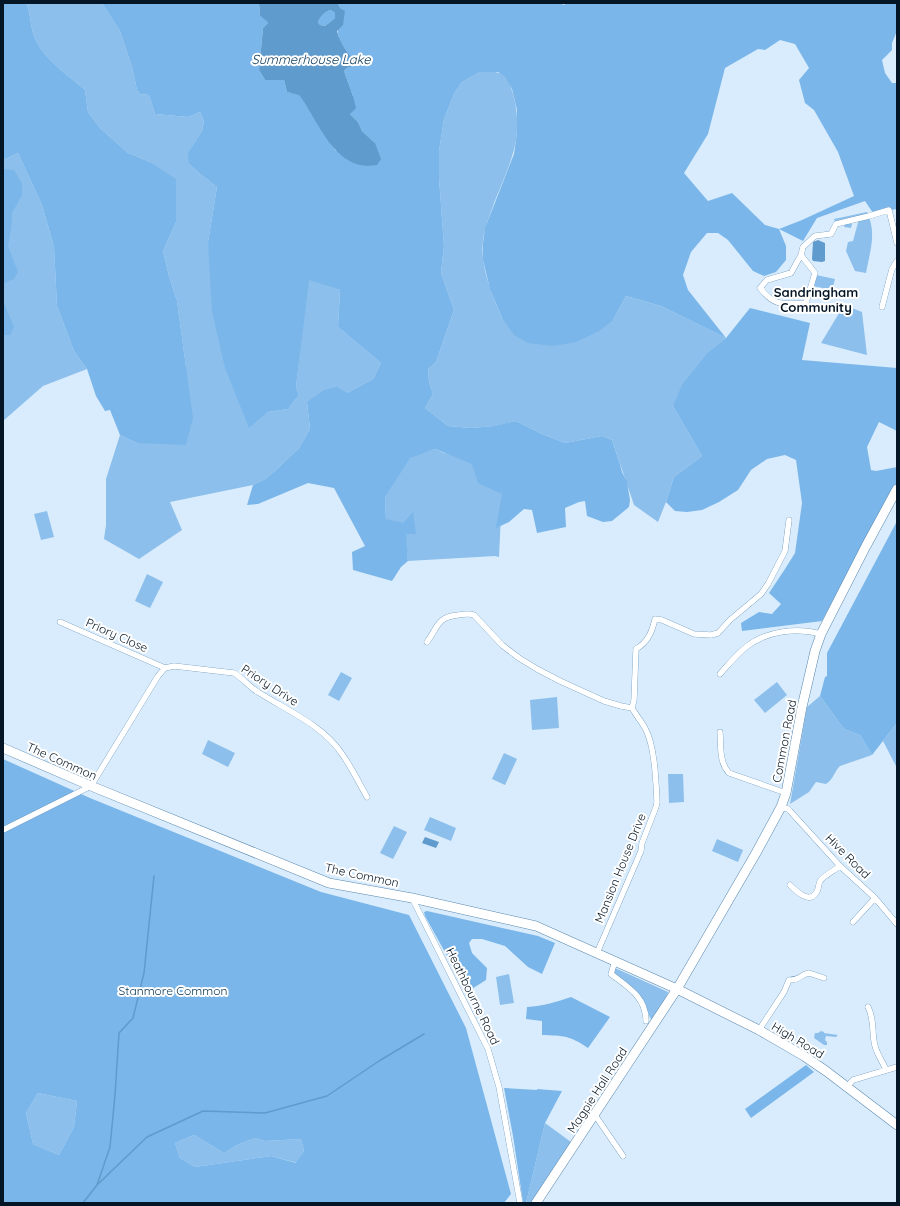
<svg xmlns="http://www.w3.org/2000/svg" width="900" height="1206" font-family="Quicksand,sans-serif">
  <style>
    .green { fill: #8cbfeb }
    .forest { fill: #7ab6e9; fill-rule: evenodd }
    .water { fill: #5f9bcc; fill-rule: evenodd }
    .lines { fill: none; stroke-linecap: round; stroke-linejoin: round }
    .stream { stroke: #5f9bcc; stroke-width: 1.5 }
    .street-casing { stroke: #5988af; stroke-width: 6 }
    .primary-casing { stroke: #5988af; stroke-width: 10 }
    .street { stroke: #fff; stroke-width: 5.5 }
    .primary { stroke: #fff; stroke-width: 9 }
    .labels { text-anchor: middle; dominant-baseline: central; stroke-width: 4; stroke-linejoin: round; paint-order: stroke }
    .street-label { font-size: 12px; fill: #041625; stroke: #fff }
    .park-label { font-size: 12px; fill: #023353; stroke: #fff }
    .water-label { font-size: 13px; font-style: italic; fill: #113f61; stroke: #fff }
    .neighbourhood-label { font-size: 13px; font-weight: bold; fill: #041625; stroke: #fff }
  </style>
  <rect width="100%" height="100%" fill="#d9ecfd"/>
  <path class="green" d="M26,3H102L120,31L132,67L137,90L140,94L149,95L155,114L188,117L200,112L204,121L202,131L192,147L189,164L199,173L217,187L208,242L249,427L268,412L288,409L299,395L296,387L308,279L340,290L338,327L381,363L373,379L347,393L307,402L310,429L299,448L275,471L265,479L253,485L170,502L182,530L139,559L104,539L106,525V479L120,435L137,443L186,367L177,301L169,276L163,251L176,222L150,162L128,153L100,128L88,112L85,90C67,74 43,59 34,36C30,25 31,13 26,3Z
    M480,72C486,72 494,71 499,73C508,76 512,89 514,98C524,139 509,166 494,203C490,216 484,228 483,241C480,267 492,294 502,318L613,320L626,296L661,306L726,338L709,351L673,406L702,456L674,477L666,502L658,522L634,505L612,440L602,436L565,443L542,434L516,421L495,426L471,428L448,426L425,408L433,394L429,382L428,369L436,362L454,310L441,273L444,246L439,178V151L444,119L454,94L462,82Z
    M18,153L42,205L54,247L57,306L74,351L87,369L43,386L3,421V160Z
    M867,212C877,233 870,251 866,273L855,271L846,251L848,242L853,241L859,219L846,222L852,224L851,228L844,227L845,222L836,224L834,219Z
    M816,275L835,279L832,290L813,286Z
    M844,305L862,312L867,355L821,343Z
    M435,449L444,453L474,461L502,494L499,557L495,556L408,561L405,532L386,519L385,498L410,457Z
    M47,511L54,537L41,540L34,514Z
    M147,574L163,582L150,608L135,601Z
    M341,672L352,678L339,701L328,695Z
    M777,682L787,695L765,713L754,700Z
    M820,696L844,729L860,735L872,755L840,766C834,772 833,780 826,784L816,782L809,792L790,804L807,707Z
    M557,697L559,728L532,730L530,700Z
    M897,723V768L883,741Z
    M208,740L235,753L228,767L202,754Z
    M504,753L517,759L505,785L492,779Z
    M668,774H683L684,802L669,803Z
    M430,817L456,828L451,841L424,830Z
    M394,826L407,832L393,859L380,853Z
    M717,839L743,850L738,862L712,851Z
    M615,968L668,992V993L654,1019H651C647,1013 647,1005 642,999C637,991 624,982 616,975L614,971Z
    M509,974L514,1003L500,1005L496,977Z
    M821,1031L824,1032V1033L838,1035L836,1037L826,1036L825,1040L827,1042V1045H824L814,1038L815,1033H818Z
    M38,1093L77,1101L74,1127L59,1155L33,1144L26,1113Z
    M545,1123L571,1142L531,1202L526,1203Z
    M194,1135L224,1153L237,1145L255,1138L265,1141L301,1139L304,1151L297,1163L271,1156L195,1167L180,1158L175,1143Z"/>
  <path class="forest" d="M3,3H26C31,13 30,25 34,36C43,59 67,74 85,90L88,112L100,128L128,153L150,162L176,179V222L163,251L169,276L177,301L193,418L186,445L137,443L120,435L110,410L105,411L96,396L87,369L74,351L57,306L54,247L42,205L18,153L3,160Z
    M102,3H259L260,16L268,21V23L263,28L259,70L265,80H284L287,92L299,94L336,151L375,143L362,131L358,122L350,114L353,96L344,71L347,68L357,65V61C348,56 338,43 338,32C337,24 340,16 341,9L338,4L319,3H562L563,5L568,3H897V31L892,43V50L882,60L885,73L892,83H897V209L873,213L865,201L817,218L803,241L779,229L786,246V260L776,272L764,276L753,271L728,240L718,233H707L691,252L683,275L688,290L726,338L750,308L810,323L802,360L897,368V431L879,422L867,447L871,470L876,471L897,467V483L872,526L822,621L742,631L741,623L759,612L772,614L781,604L769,593L785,569L795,553L802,503L796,460L785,455L767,459L751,470L738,490L719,502L702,510L687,512L675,511L666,502L674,477L702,456L673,406L682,385L709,351L726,338L661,306L626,296L613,320L599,331L576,342L553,346L528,343L514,335L502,318L490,289L483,260V243L485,228L514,154L517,132V110L512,89L505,77L498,72H480L462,82L454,94L444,119L439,151V178L444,246L441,273L454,310L436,362L428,369L429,382L433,394L425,408L448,426L471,428L494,426L516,421L542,434L565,443L602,436L612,440L620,464L622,472L627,482L630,500L629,507L612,521L603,522L587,516L585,501L579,502L565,508L566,527L537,533L532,510L524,509L509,522L496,528L502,494L478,483L472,464L435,449L410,458L385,498L386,519L403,523L413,512L416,534H406L408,561L401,567L392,581L353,570L352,552L365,546L334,488L308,483L258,504L247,505L253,485L265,479L275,471L299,448L310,429L307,402L324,390L337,387L347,393L373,379L381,363L338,327L340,290L309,280L296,387L299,395L288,409L268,412L249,428L225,368L212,311L208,242L217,187L199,173L189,164L188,153L202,131L204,121L200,112L188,117L155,114L149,95L140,94L137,90L132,67L120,31ZM780,40L795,44L809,68L799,80L805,103L814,110L838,152L854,196L802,220L779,229L765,225L732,193L708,201L684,173L708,134L725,68L758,49L765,50Z
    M331,10L335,13V18L325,26L320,25L318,22C321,16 325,11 331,10Z
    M3,169L14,170L22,184V195L12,213L11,229L8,246L18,272L14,279L3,284L4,303L14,327L10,335H3Z
    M897,521V723L872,755L860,735L844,729L820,696L825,677L827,676V653Z
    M3,759L90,798L321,892L409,915L466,1028L511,1194L504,1203H3ZM38,1093L77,1101L74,1127L59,1155L33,1144L26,1113ZM194,1135L224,1153L237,1145L255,1138L265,1141L301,1139L304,1151L296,1163L271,1156L195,1167L180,1158L175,1143Z
    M427,911L538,936L555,943L542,974L528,967L505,946L482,939H472L469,943L472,953L487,968L486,980L467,992L425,916L424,912Z
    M571,997L610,1017L588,1048C569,1035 564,1036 542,1035V1021L526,1019L527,1007C543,1006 557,1002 571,997Z
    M806,1065L814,1072L751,1118L745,1109Z
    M504,1088L537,1090V1089L562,1091L545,1123L526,1203H524L523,1202L513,1136Z"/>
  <path class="water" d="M259,3H287L289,4L293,3H335L338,4L341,9L345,11L343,25L337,31C340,43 347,55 357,61V65L347,68L344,71L353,96L356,108L350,114L358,122L362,131L375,143L381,159L377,165C335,173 319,121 299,95L287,92L284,80H265L259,70L263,28L268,23L267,21L260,16ZM331,10L335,13V18L325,26L320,25L318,22C321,16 325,11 331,10Z
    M818,240L825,243V261L822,262L813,261L812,259L813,242Z
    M425,837L439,842L436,848L422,843Z"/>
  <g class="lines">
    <path class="stream" d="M97,1185L147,1137L203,1111L265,1113L327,1096L379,1061L424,1034
      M83,1203L97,1185L110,1147L115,1095L119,1033L133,1018L144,973L154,876"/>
    <defs>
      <path id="street" d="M801,255L815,273L806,303C783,304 775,307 760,288L767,280L791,273L801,255L803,247L815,236L831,234L836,224L869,216L889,210L897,243
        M882,307L892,269L897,261
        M60,622L165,668
        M427,642C438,627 437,617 458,615C464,614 469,613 474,615L502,645L519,658L537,669L560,681L604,701L621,706L632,708C636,715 641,721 645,728C655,746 656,782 657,802L656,807L642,843L641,851L597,953
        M720,674C728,665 736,655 746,647C766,631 797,627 821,634
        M632,708L634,700L636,649C648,642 652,632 655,619L662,620L694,634L711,635L718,633L730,620L761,594L768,584L785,551L789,520
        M720,732C721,746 719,762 729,773L786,793
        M781,807L788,809L790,811L840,866L875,898L897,924
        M3,830L91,786L158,676L165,668L174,666L234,673C243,678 249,687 258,692C286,710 323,725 342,754C352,768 359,783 367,797
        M790,885C796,891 809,904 816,893C819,890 818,885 820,881C823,876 835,870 840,866
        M412,898L488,1049L499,1087L520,1203
        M853,922L875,898
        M615,961L611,974C628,987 646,997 646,1021
        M868,1007C874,1018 872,1029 874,1041C875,1052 882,1060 886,1070
        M759,1030L784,992L789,980C801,980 799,975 809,973L824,978
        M847,1087L853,1080L897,1067
        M595,1115L623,1156"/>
      <path id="primary" d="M3,748L91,786L329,883L412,898L536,926L677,989L759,1030L804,1056L826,1071L897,1125
        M536,1203L677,989L756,853L781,807L786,793L802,707L815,651L821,634L866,546L897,489"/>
    </defs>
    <use href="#street" class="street-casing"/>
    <use href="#primary" class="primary-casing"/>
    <use href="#street" class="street"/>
    <use href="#primary" class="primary"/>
  </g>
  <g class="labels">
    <g class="street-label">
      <text transform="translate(117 635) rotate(24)">Priory Close</text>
      <text transform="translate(270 685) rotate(33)">Priory Drive</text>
      <text transform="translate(784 741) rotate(-79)">Common Road</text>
      <text transform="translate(62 761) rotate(24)">The Common</text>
      <text transform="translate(848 856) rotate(45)">Hive Road</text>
      <text transform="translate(620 868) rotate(-68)">Mansion House Drive</text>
      <text transform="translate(362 875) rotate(12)">The Common</text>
      <text transform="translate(473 996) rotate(64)">Heathbourne Road</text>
      <text transform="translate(798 1040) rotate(31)">High Road</text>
      <text transform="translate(597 1090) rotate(-57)">Magpie Hall Road</text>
    </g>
    <g class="park-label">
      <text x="173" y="990">Stanmore Common</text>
    </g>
    <g class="water-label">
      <text x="311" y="59">Summerhouse Lake</text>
    </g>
    <g class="neighbourhood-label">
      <text x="816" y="292">Sandringham<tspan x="816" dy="15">Community</tspan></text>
    </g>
  </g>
  <rect width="900" height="1206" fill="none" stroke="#041625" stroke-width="8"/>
</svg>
